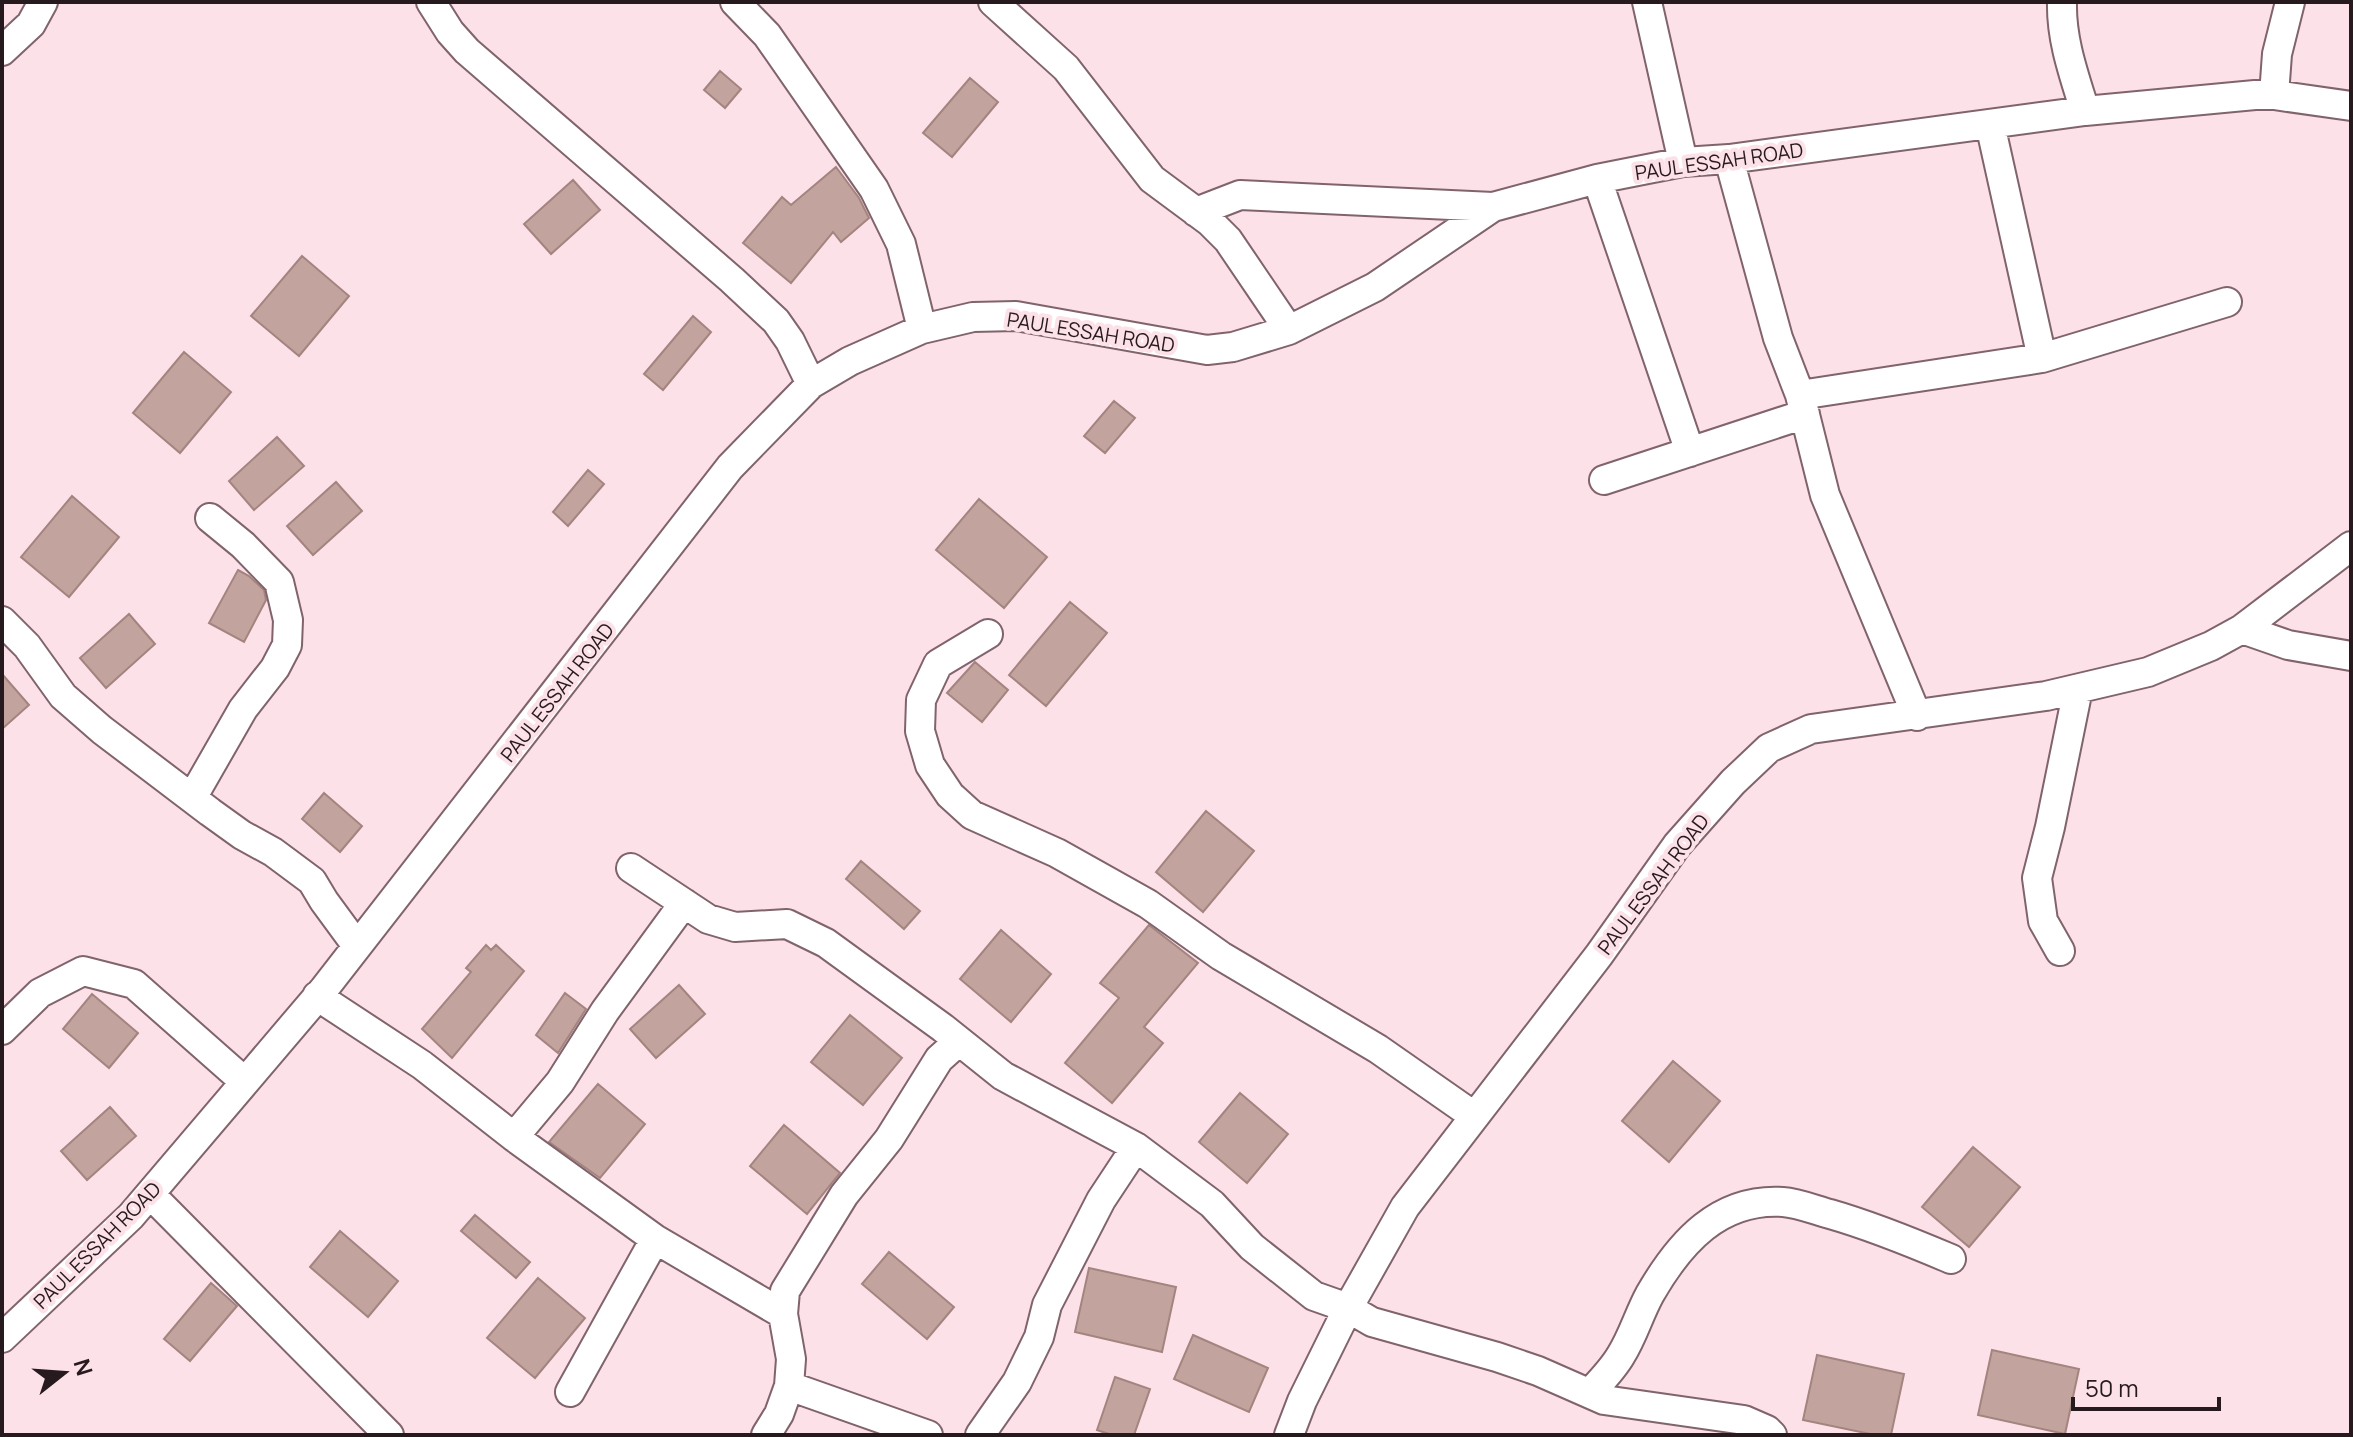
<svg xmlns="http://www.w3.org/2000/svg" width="2353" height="1437" font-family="Manrope,sans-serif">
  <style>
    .building { fill: #c3a39e; stroke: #a4847f; stroke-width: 2 }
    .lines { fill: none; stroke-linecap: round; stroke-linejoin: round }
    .minor-casing { stroke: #80636b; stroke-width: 32 }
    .minor { stroke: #fff; stroke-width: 28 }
    .labels { text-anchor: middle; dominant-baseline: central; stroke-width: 8; stroke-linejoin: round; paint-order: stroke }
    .street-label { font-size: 20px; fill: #261a1e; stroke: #fce1e8 }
  </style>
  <rect width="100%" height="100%" fill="#fce1e8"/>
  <path class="building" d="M720,71L741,89L725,108L704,90Z
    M970,78L998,102L952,157L923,133Z
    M836,167L859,198L869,218L841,242L833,232L791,283L743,243L782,197L791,205Z
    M573,180L600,210L551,254L524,224Z
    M302,256L349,296L299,356L251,316Z
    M693,316L711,332L663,390L644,374Z
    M184,352L231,392L180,453L133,413Z
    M1114,401L1135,418L1105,453L1084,436Z
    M277,437L304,466L254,510L229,481Z
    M588,470L604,484L568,526L553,512Z
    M336,482L362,511L313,555L287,526Z
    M72,496L119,537L69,597L21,557Z
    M979,499L1047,557L1004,608L936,550Z
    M238,570L249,576L264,590L266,600L244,642L209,623Z
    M1070,602L1107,633L1046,706L1009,675Z
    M129,614L155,644L106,688L80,658Z
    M975,662L1008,690L982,722L947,693Z
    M2,674L29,705L2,729Z
    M324,793L362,826L340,852L302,819Z
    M1206,811L1254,851L1203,912L1156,872Z
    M861,861L920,911L904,929L846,879Z
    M1149,925L1198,963L1144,1027L1163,1043L1112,1103L1065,1063L1119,998L1100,983Z
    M1001,930L1051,974L1011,1022L960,979Z
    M486,945L491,950L496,945L524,971L452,1058L422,1029L471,972L466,968Z
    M679,985L705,1014L656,1058L630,1029Z
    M565,993L586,1009L558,1053L536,1035Z
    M92,994L138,1033L109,1068L63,1029Z
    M850,1015L902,1058L863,1105L811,1062Z
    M1673,1061L1720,1101L1669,1162L1622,1121Z
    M598,1084L645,1124L600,1178L549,1142Z
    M1240,1093L1288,1134L1247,1183L1199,1142Z
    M110,1107L136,1136L87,1180L61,1151Z
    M784,1125L840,1173L807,1214L750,1166Z
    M1973,1147L2020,1187L1969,1247L1922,1207Z
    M475,1215L530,1262L516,1278L461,1231Z
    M340,1231L398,1281L368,1317L310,1267Z
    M889,1252L954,1307L927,1339L862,1284Z
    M1089,1268L1176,1287L1162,1352L1075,1332Z
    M538,1278L585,1318L535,1378L487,1338Z
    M211,1283L237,1306L190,1361L164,1339Z
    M1193,1335L1268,1368L1249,1412L1174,1379Z
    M1992,1350L2079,1369L2065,1434L1978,1415Z
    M1817,1355L1904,1374L1891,1435H1875L1803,1420Z
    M1115,1377L1150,1389L1134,1435H1112L1097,1430Z"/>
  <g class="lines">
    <defs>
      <path id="minor" d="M431,2L450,32L467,51L732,280L776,321L790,341L811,384
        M735,2L767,35L874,189L901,244L922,329
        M993,2L1066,68L1152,179L1210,222L1228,240L1289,330
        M1647,2L1683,162
        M2062,2C2061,40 2074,75 2085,111
        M2,51L31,24L43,2
        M2274,95L2277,54L2290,2
        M1990,124L2042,358
        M1729,159L1778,338L1800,395L1825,495L1917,716
        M1597,179L1690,452
        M1196,212L1240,195L1493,207
        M1800,395L2042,358L2227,302
        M1604,480L1805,414
        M2,621L27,646L63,696L102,730L210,812L242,835L273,852L312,881L324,901L357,946
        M2242,629L2288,645L2351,656
        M988,634L938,664L921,700L920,731L930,765L950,795L972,815L1057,853L1148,904L1221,956L1378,1049L1474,1116
        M192,798L243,709L275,668L287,645L288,620L279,582L243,545L210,518
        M631,868L708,919L735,927L787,924L826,943L943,1028L1003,1076L1136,1147L1212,1204L1252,1247L1314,1296L1348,1308L1372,1322L1497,1357L1538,1371L1604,1400L1744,1420L1767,1430L1772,1435
        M2060,951L2043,921L2037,878L2050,827L2078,689
        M317,996L422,1065L514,1137L655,1239L783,1314
        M2,1030L40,993L83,971L134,984L245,1082
        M514,1137L560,1082L605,1011L684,903
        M150,1194L389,1435
        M2,1338L131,1216L245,1082L324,989L730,467L811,384L850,361L922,329L973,317L1016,316L1207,350L1233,347L1289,330L1375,287L1493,207L1597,179L1683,162L1729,159L2085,111L2255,95H2274L2351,106
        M789,1386L928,1435
        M570,1392L655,1239
        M1590,1393C1601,1381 1613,1369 1621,1355C1633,1336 1639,1314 1650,1294C1680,1242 1719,1198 1783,1202C1798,1203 1815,1210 1830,1214C1872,1226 1911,1242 1951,1259
        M766,1435L779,1414L789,1386L791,1359L783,1314L785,1291L844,1195L889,1139L939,1059L958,1042
        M980,1435L1017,1382L1039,1337L1047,1305L1101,1200L1136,1147
        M1289,1435L1302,1401L1348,1308L1405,1207L1599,955L1677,845L1733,782L1769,748L1811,729L2046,696L2148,672L2211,646L2242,629L2351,546"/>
    </defs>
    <use href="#minor" class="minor-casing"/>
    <use href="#minor" class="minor"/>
  </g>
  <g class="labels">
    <g class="street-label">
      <text transform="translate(1719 161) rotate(-8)">PAUL ESSAH ROAD</text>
      <text transform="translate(1091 332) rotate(9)">PAUL ESSAH ROAD</text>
      <text transform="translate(557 692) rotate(-52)">PAUL ESSAH ROAD</text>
      <text transform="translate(1653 884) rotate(-53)">PAUL ESSAH ROAD</text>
      <text transform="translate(97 1245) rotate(-45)">PAUL ESSAH ROAD</text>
    </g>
  </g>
  <rect width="2353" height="1437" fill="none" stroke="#261a1e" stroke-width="8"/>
  <g transform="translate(64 1373) rotate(73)" stroke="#fce1e8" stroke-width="6" paint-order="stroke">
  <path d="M0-6L14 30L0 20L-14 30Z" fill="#261a1e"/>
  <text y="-12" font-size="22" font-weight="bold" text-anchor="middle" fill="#261a1e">N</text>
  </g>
  <path d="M2073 1397v12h146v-12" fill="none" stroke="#261a1e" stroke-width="4"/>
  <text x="2085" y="1397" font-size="24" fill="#261a1e" stroke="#fce1e8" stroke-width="6" paint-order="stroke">50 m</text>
</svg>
